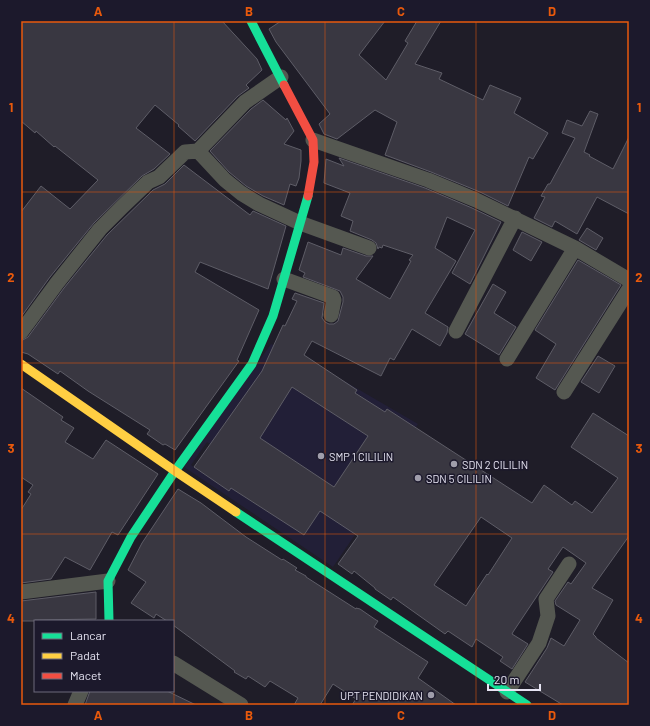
<svg xmlns="http://www.w3.org/2000/svg" width="650" height="726" font-family="Barlow,sans-serif">
  <style>
    .built { fill: #221f37; fill-rule: evenodd }
    .building { fill: #393741; stroke: #5e5d67; fill-rule: evenodd }
    .lines { fill: none; stroke-linecap: round; stroke-linejoin: round }
    .street { stroke: #555851; stroke-width: 15 }
    .fast { stroke: #16e098; stroke-width: 9 }
    .slow { stroke: #ffcf43; stroke-width: 9 }
    .jam { stroke: #f24e42; stroke-width: 9 }
    .grid { fill: none; stroke: #e8590c; stroke-width: 1; stroke-opacity: 0.55 }
    .poi-dot { fill: #a09eab; stroke: #1c192c; stroke-width: 1.5 }
    .labels { text-anchor: middle; dominant-baseline: central; stroke-width: 3; stroke-linejoin: round; paint-order: stroke }
    .poi-label { font-size: 11px; fill: #e6e4f2; stroke: #1c192c; text-anchor: start }
    .neatline { fill: none; stroke: #e8590c; stroke-width: 1.5 }
    .grid-label { font-size: 13px; text-anchor: middle; font-weight: bold; fill: #e8590c }
  </style>
  <rect width="100%" height="100%" fill="#1f1d28"/>
  <path class="built" d="M271,344L320,367L418,424L398,454L371,511L333,567L184,467ZM316,367L385,412L387,409L353,532L272,446L334,487L368,436L300,392ZM302,371L266,429L239,413ZM225,422L264,447L213,442ZM207,442L227,457L211,479L191,465ZM251,475L275,492L263,509L239,493ZM315,519L304,535L286,523Z"/>
  <path class="building" d="M21,21H222L257,59L262,70L246,85L249,88L238,96L195,141L178,126L179,125L155,105L136,128L170,154L154,169L142,176L94,223L50,277L21,317V212L41,186L70,209L98,180L55,146L54,147L36,131L35,133L21,121Z
    M281,21H385L359,55L386,80L408,43L405,41L417,21H441L415,64L442,73L439,79L483,100L490,85L521,98L514,113L548,133L533,159L529,157L508,206L480,192L431,172L385,155L397,122L375,110L337,139L324,134L319,124L330,114L276,42L269,29Z
    M263,100L286,120L287,118L294,131L284,144L301,150V161L299,178L296,186L290,184L284,205L263,196L246,186L229,172L210,151L251,109Z
    M590,111L598,114L584,152L590,155L589,156L613,169L629,137V214L597,197L577,234L555,221L552,227L534,218L545,197L541,196L548,184H550L575,138L562,133L567,120L582,126Z
    M339,158L425,188L472,208L501,222L470,284L452,273L475,230L447,217L435,248L456,261L425,313L448,327L447,333L440,346L412,329L394,360L390,358L381,376L312,341L304,355L357,390L355,393L385,412L387,409L532,503L544,485L572,505L575,501L592,513L618,478L571,447L593,413L629,436V536L592,588L613,600L593,634L596,637V638L629,663V705H563L525,682L547,648L551,638L564,646L580,620L556,605L555,601L568,582L571,584L586,563L563,547L548,569L553,572L513,632L512,634L528,644L512,669L500,661L503,657L476,639L472,647L448,631L445,634L393,597L391,600L375,589V588L354,571L352,574L338,564L358,536L320,511L304,535L231,488L229,491L194,467L262,371L283,325L285,326L297,301L292,299L295,293L324,303L322,318L325,322L329,324H334L338,321L343,302V297L340,291L303,277L305,273L299,270L308,242L341,255L343,248L366,256H373L356,279L390,299L411,261L409,260L413,255L383,245L382,248L379,247L378,249L376,243L372,240L350,231L353,221L341,216L350,193L324,183L326,159L344,166ZM292,387L368,436L334,487L260,438ZM481,517L512,538L488,575L487,574L466,606L434,585Z
    M184,165L250,215L253,211L286,226L268,289L200,262L195,272L259,310L237,360L239,361L175,450L165,444L163,445L147,434L150,430L88,391L60,371L58,374L28,354L21,352V341L28,337L64,288L107,235L153,190L165,184Z
    M587,228L603,238L596,250L579,240Z
    M522,232L542,242L531,261L513,250Z
    M578,260L621,285L555,390L536,378L556,344L535,330Z
    M493,284L506,292L494,313L516,327L499,355L465,334Z
    M598,356L615,366L599,393L581,382Z
    M21,388L63,417L61,420L74,428L65,442L93,459L106,440L158,474L118,535L112,532L90,570L65,557L51,579L21,583V510L31,494L28,492L33,485L21,477Z
    M178,489L201,503L246,537L282,560L283,559L297,568L295,570L306,576V577L356,609V608L360,609L376,620L378,621L374,627L428,662L418,678L456,705H352L356,699L333,684L320,705H294L298,698L270,681L265,687L248,676L246,679L234,672L235,671L173,625V621H167L156,614L154,618L131,603L146,582L128,570L142,543Z
    M96,592V619L35,620V621H21V601Z
    M90,691H167L196,705H85Z"/>
  <g class="lines">
    <path class="street" d="M313,140L428,180L476,200L575,248L629,280
      M198,151L225,180L241,193L259,204L300,223L369,248
      M284,279L333,297L334,300L331,315
      M456,331L515,218
      M21,332L57,283L100,229L122,207L148,182L159,177L185,152L198,151L245,102L281,77
      M507,359L575,248
      M564,392L629,289
      M21,592L108,581
      M173,663L241,705
      M507,692L539,643L548,616L546,599L569,564
      M75,705L81,691"/>
    <path class="fast" d="M251,21L284,85
      M236,512L527,705
      M109,621L108,581L131,537L175,471L252,364L273,316L308,196"/>
    <path class="slow" d="M21,364L175,471L236,512"/>
    <path class="jam" d="M284,85L313,140L314,162L308,196"/>
  </g>
  <path class="grid" d="M174,21V705M325,21V705M476,21V705M21,192H629M21,363H629M21,534H629"/>
  <g class="poi-dot">
    <circle cx="321" cy="456" r="4"/>
    <circle cx="454" cy="464" r="4"/>
    <circle cx="418" cy="478" r="4"/>
    <circle cx="431" cy="695" r="4"/>
  </g>
  <g class="labels">
    <g class="poi-label">
      <text x="329" y="456">SMP 1 CILILIN</text>
      <text x="462" y="464">SDN 2 CILILIN</text>
      <text x="426" y="478">SDN 5 CILILIN</text>
      <text x="423" y="695" text-anchor="end">UPT PENDIDIKAN</text>
    </g>
  </g>
  <rect width="650" height="726" fill="none" stroke="#1c192c" stroke-width="44"/>
  <rect x="34" y="620" width="140" height="72" fill="#1c192c" stroke="#6d6a7b"/>
  <rect x="42" y="633" width="20" height="6" fill="#16e098" stroke="#6d6a7b"/>
  <text x="70" y="640" font-size="12" fill="#e6e4f2">Lancar</text>
  <rect x="42" y="653" width="20" height="6" fill="#ffcf43" stroke="#6d6a7b"/>
  <text x="70" y="660" font-size="12" fill="#e6e4f2">Padat</text>
  <rect x="42" y="673" width="20" height="6" fill="#f24e42" stroke="#6d6a7b"/>
  <text x="70" y="680" font-size="12" fill="#e6e4f2">Macet</text>
  <path d="M488 684v6h52v-6" fill="none" stroke="#e6e4f2" stroke-width="2"/>
  <text x="494" y="684" font-size="12" fill="#e6e4f2" stroke="#1c192c" stroke-width="3" paint-order="stroke">20 m</text>
  <rect x="22" y="22" width="606" height="682" class="neatline"/>
  <g class="grid-label">
    <text x="98" y="16">A</text>
    <text x="249" y="16">B</text>
    <text x="401" y="16">C</text>
    <text x="552" y="16">D</text>
    <text x="11" y="112">1</text>
    <text x="639" y="112">1</text>
    <text x="11" y="282">2</text>
    <text x="639" y="282">2</text>
    <text x="11" y="453">3</text>
    <text x="639" y="453">3</text>
    <text x="11" y="623">4</text>
    <text x="639" y="623">4</text>
    <text x="98" y="720">A</text>
    <text x="249" y="720">B</text>
    <text x="401" y="720">C</text>
    <text x="552" y="720">D</text>
  </g>
</svg>
